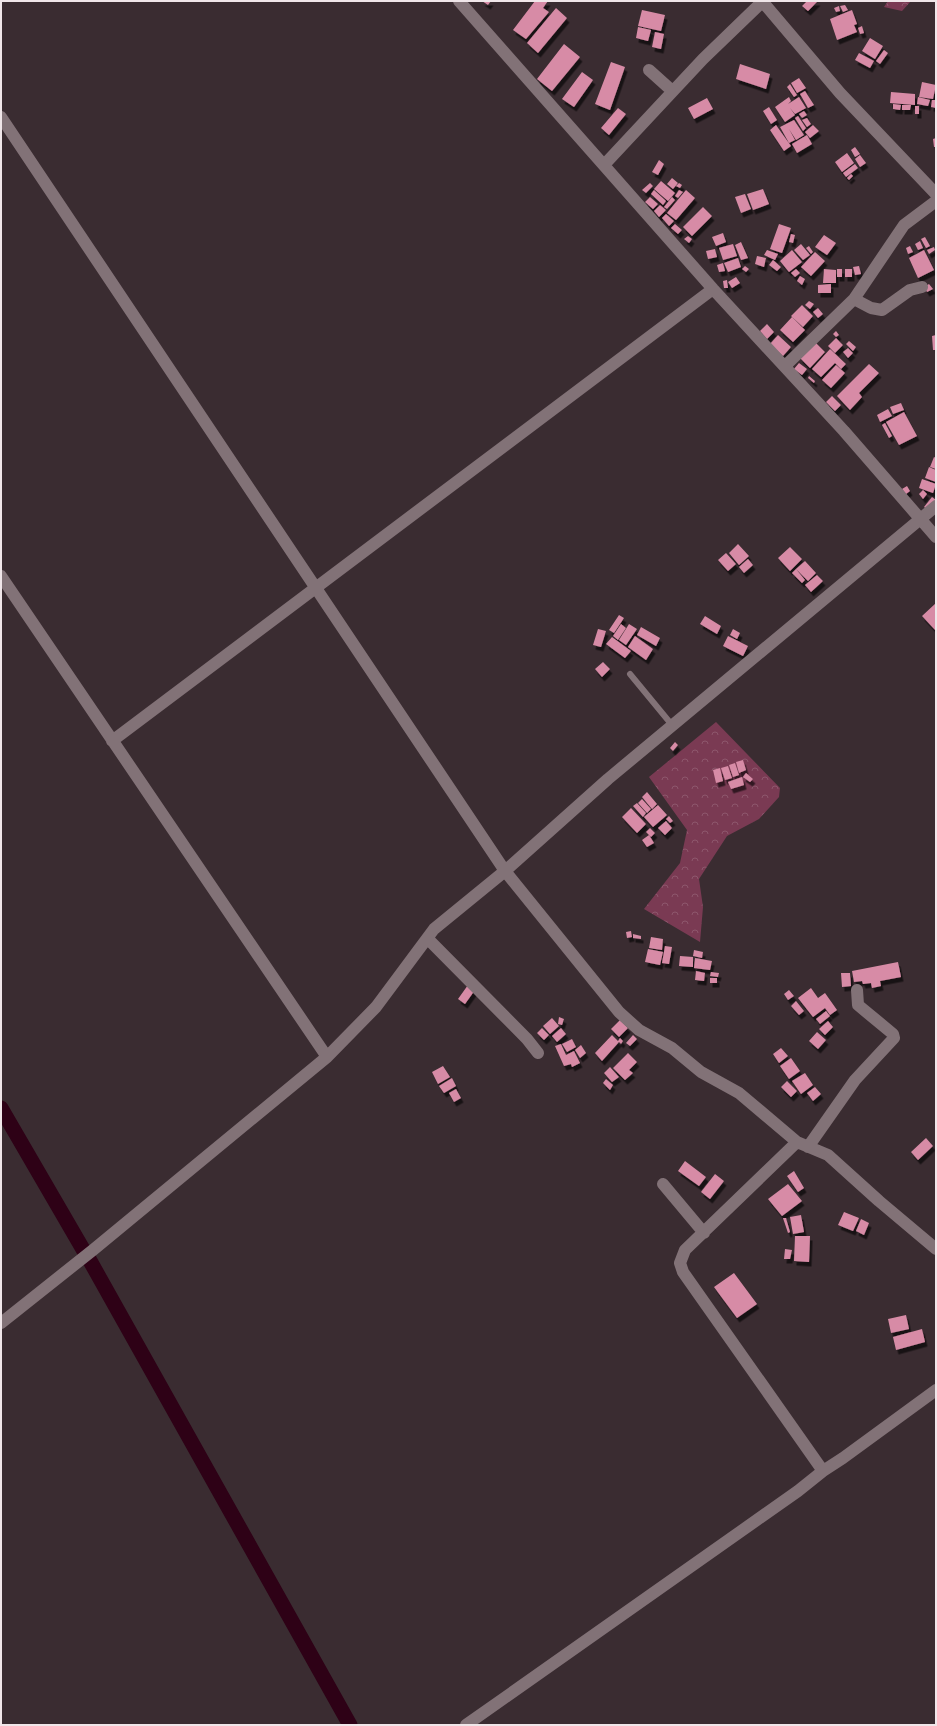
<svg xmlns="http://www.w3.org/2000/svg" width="937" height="1726" font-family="'IBM Plex Sans',sans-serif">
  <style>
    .forest { fill: url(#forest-crowns) }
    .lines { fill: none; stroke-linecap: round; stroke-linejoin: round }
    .canal { stroke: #2e0116; stroke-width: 15 }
    .building { fill: #d78ba6; filter: url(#shadow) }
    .lane { stroke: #827277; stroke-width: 6 }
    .street { stroke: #827277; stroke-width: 12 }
  </style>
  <defs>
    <pattern id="forest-crowns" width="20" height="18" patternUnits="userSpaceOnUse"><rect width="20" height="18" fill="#7a3a53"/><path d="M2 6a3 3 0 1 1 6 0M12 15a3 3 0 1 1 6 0" fill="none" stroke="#8d566c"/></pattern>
    <filter id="shadow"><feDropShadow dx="2.5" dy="4.5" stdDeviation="0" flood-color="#0009"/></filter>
  </defs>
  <rect width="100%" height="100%" fill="#3a2c31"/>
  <path class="forest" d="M888,1H911L902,11L884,7Z
    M716,722L780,788L779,797L759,819L727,836L699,879L703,907L700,942L644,909L680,863L687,830L649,777Z"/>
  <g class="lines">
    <path class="canal" d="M1,1108L84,1251
      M89,1259L350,1725"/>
  </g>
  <path class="building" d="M482,1H491L488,5Z
    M535,1H548L543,8L549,12L526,39L513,30Z
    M807,1H818L808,11L802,6Z
    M845,5L848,10L843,12L840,6Z
    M839,6L840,11L836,12L834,8Z
    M556,8L567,18L538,53L527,43Z
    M642,10L665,15L661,31L638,26Z
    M852,10L857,24L854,25L857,32L837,40L830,19Z
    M862,26L864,33L860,34L858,28Z
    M638,27L651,30L648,41L636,38Z
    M655,32L664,34L661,49L652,47Z
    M870,38L883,46L875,59L862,51Z
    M564,44L580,57L552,91L537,79Z
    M884,50L888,53L880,64L876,61Z
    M859,53L874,61L870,68L855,60Z
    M611,62L625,67L610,110L595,104Z
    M740,64L770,74L766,89L736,79Z
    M582,72L593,80L574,107L562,99Z
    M799,78L806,88L797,93L791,83Z
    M922,82L936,85L933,99L919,97Z
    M790,84L797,95L794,97L787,87Z
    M805,91L814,105L808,108L800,94Z
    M891,92L915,94V105L890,103Z
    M789,97L791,101L788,104L799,97L806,108L795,114L790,108L795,115L785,122L775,107Z
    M918,97L930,100L928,106L917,104Z
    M707,98L713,109L694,119L688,108Z
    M932,100H936V108L931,107Z
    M893,104L901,105L900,110L893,109Z
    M902,105H911L910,110H902Z
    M915,106H919V114H915Z
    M769,107L777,120L771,124L763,111Z
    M618,108L626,114L609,135L601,128Z
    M804,111L807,115L802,118L799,114Z
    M798,116L806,128L803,131L795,118Z
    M807,118L811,124L807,127L802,120Z
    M794,120L804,135L796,140L789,129L795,140L789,143L780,127Z
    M776,125L791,146L784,151L770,130Z
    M813,125L819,131L810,138L805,132Z
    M807,135L812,144L797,153L792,144Z
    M936,138V147H934L933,139Z
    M855,147L860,154L855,157L851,150Z
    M847,153L854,163L842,172L835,162Z
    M860,155L866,163L860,167L855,159Z
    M659,160L664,164L658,175L652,172Z
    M855,164L858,168L846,177L843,173Z
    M851,174L853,176L849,180L847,178Z
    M672,178L678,183L673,189L667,184Z
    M661,181L675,193L668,201L654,189Z
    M650,183L653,186L646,193L642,190Z
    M679,183L682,185L680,188L676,186Z
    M763,189L769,204L753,210L747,194Z
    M654,190L666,201L663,205L651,194Z
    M679,190L683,192L678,198L675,196Z
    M686,190L695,198L676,220L667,213Z
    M745,194L751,209L741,213L735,197Z
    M650,197L658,204L653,209L645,202Z
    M672,197L675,200L667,209L664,207Z
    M660,205L666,210L659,217L654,211Z
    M703,207L712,216L692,236L683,227Z
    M666,214L674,221L669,226L662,218Z
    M675,224L682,230L678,234L671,228Z
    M779,224L791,228L782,253L770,249Z
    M723,233L726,242L716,246L712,237Z
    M791,234L795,235L793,243L789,242Z
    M824,235L836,243L827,255L815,247Z
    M688,236L692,239L689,243L684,239Z
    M925,237L930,246L926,248L921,239Z
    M920,241L923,248L918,250L915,244Z
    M741,242L748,258L741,260L735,245Z
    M733,244L737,256L723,260L719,248Z
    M801,244L810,255L803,260L794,250Z
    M809,246L813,252L811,254L806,248Z
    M910,246L913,252L908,254L906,248Z
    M934,247L935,250L929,254L927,250Z
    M715,249L717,257L708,259L706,251Z
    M767,250L778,254L775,260L764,255Z
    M792,250L802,262L789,272L780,261Z
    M924,250L934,270L918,278L909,258Z
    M815,252L825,261L811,276L801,267Z
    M757,256L766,258L764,267L755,264Z
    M738,258L741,267L728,272L724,263Z
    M773,260L781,267L777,271L769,265Z
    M723,263L725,271L719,272L717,265Z
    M745,266L749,269L746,272L742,269Z
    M859,266L861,274L855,275L853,267Z
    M796,269L800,273L795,277L791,273Z
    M824,269L836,270V283H823Z
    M837,269H842V277H837Z
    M845,269H852V277H845Z
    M800,276L805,279L802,285L797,281Z
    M736,277L740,283L732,288L728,282Z
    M727,280L728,288H724L723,281Z
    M831,284V293H818V285Z
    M929,284L933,289L927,292L924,287Z
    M809,301L814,304L810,309L805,305Z
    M802,305L813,316L803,327L791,316Z
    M818,308L823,314L818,318L813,312Z
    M792,317L805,330L793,342L780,330Z
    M767,324L774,332L767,339L760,331Z
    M836,331L839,335L836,337L833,334Z
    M778,335L791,347L783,356L770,344Z
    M936,335V350H933L932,336Z
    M836,338L843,345L835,353L828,346Z
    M849,341L856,347L853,351L846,344Z
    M815,342L825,352L810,368L800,358Z
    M848,348L853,353L848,358L843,352Z
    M830,349L846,364L841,369L835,363L821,377L812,369Z
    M799,363L807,369L802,375L794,369Z
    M869,364L879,373L859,393L862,397L850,410L837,396Z
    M836,365L845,373L831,388L822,380Z
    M809,376L815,381L814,383L808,378Z
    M832,396L841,405L835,411L826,402Z
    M901,403L904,410L893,414L890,407Z
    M888,409L892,416L880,422L877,415Z
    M904,412L917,436L899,445L886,422Z
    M885,423L892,436L889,438L882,425Z
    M934,457L936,458V469L930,467Z
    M929,467L936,470V482L925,478Z
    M922,479L936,484L933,493L919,488Z
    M907,486L910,491L906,494L902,489Z
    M923,490L927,494L923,499L919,494Z
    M932,497L936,500L929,511L924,507Z
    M738,544L749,556L739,565L729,553Z
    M790,547L802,559L790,571L778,558Z
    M726,553L736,564L728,571L718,560Z
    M748,559L753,565L744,573L739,567Z
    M805,561L816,573L808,581L796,569Z
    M796,569L805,580L802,583L792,573Z
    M817,575L823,581L811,592L805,585Z
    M936,603V631L922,616Z
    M619,615L624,618L614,633L609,630Z
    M705,616L721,626L717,634L700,624Z
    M621,624L626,628L618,640L613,636Z
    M629,624L637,629L626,645L619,640Z
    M641,627L660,638L656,646L637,635Z
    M598,629L606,631L601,647L593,645Z
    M733,629L740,633L737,639L730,635Z
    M635,636L653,649L646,660L628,647Z
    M728,636L748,646L743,656L723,646Z
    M612,637L631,651L625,658L606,644Z
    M603,662L610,669L602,677L595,669Z
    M675,742L678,745L673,751L670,748Z
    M743,760L746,770L739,773L736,762Z
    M735,763L739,775L733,777L729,765Z
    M728,766L732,778L725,780L721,768Z
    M720,768L723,781L716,783L713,770Z
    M746,773L753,779L750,782L743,777Z
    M742,777L744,785L731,789L728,782Z
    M647,792L657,804L652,809L642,797Z
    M642,799L651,809L647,813L638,803Z
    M637,803L646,813L643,817L633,806Z
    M658,805L667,815L653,827L644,817Z
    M631,808L646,824L637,833L622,817Z
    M669,816L673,821L670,823L666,819Z
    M666,821L672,828L665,835L658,828Z
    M650,828L655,833L651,837L646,832Z
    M649,835L654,843L647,847L642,840Z
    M631,931L632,937L627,938L626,932Z
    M633,934L641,936V939L633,938Z
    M651,937L663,939L662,950L649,948Z
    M665,946L672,947L669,964L662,963Z
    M648,949L663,952L660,965L645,962Z
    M694,950L703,952L702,958L693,956Z
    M680,956L693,957V967L679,966Z
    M695,958L712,961L710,970L694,968Z
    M898,962L901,977L880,981L881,986L872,988L871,983L863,984L862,981L854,982L852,971Z
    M696,971L705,973L704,981L695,980Z
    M711,972L719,973L718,977L710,976Z
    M841,973H850L851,986L842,987Z
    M710,978H717V983H710Z
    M468,985L475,990L465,1004L458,999Z
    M811,988L818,998L825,993L837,1010L830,1015L825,1008L813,1017L798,998Z
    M789,990L794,996L788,1000L784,994Z
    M796,1001L804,1011L799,1015L791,1006Z
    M826,1011L830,1016L820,1024L816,1019Z
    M559,1017L564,1019L562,1025L558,1024Z
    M552,1018L559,1026L550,1034L543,1026Z
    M620,1020L628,1028L619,1037L611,1029Z
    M828,1021L833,1027L825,1035L819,1029Z
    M542,1028L549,1035L544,1040L537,1033Z
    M561,1028L566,1034L557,1042L552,1036Z
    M817,1032L826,1040L818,1049L809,1041Z
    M612,1035L618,1041L620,1038L623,1041L621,1044L619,1042L602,1061L595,1053Z
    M633,1035L637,1039L630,1046L626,1043Z
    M572,1039L576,1047L567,1052L562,1044Z
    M561,1044L566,1055L574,1051L580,1063L572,1067L571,1064L564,1066L555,1046Z
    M581,1045L586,1053L580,1058L575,1050Z
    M781,1048L788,1056L779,1063L773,1054Z
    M628,1053L637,1062L629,1070L633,1073L625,1080L613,1068Z
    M791,1058L800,1071L789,1079L780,1066Z
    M443,1066L450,1077L438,1084L432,1072Z
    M610,1067L619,1077L612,1082L604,1073Z
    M805,1073L813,1085L801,1094L792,1081Z
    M452,1078L456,1086L444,1093L439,1086Z
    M606,1079L613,1085L610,1090L603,1083Z
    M787,1081L797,1091L791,1097L781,1087Z
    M815,1087L821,1094L813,1101L807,1093Z
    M456,1089L461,1098L454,1102L449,1093Z
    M926,1138L933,1146L918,1160L911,1152Z
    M685,1161L706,1177L699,1186L678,1171Z
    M794,1171L804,1188L798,1192L787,1176Z
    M715,1174L724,1181L710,1199L701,1192Z
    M788,1184L802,1201L782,1216L768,1199Z
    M844,1212L859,1218L853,1231L838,1225Z
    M801,1215L804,1232L793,1234L790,1217Z
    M783,1218H786L790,1232L788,1233Z
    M861,1219L869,1223L864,1235L856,1231Z
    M795,1236H810L809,1262L794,1261Z
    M785,1249L792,1250L790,1259H784Z
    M734,1273L757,1304L737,1318L714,1287Z
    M906,1315L909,1329L891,1333L888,1319Z
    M922,1329L925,1342L896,1350L893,1337Z"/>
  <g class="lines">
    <path class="lane" d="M630,674L672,725"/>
    <path class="street" d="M459,1L713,289L844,431L936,537
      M762,1L840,93L936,194
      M649,70L669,88L674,90L703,59L763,1
      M1,117L505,871L619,1012L639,1030L672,1048L701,1072L739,1093L797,1142L828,1155L879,1201L936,1249
      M604,165L674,90
      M854,299L871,308L882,310L910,290L922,287
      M785,366L854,299L904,225L936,201
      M1,576L327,1057
      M112,741L713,289
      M428,939L527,1039L538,1053
      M797,1142L685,1250L680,1263L683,1272L823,1471
      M808,1147L855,1080L894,1038L893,1034L858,1005L857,990
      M663,1184L704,1233
      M1,1323L93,1250L327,1057L376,1007L434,929L505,871L608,779L936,506
      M466,1725L798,1491L823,1471L843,1458L936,1390"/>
  </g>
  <rect width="937" height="1726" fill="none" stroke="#f0e6e9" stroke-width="4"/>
</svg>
